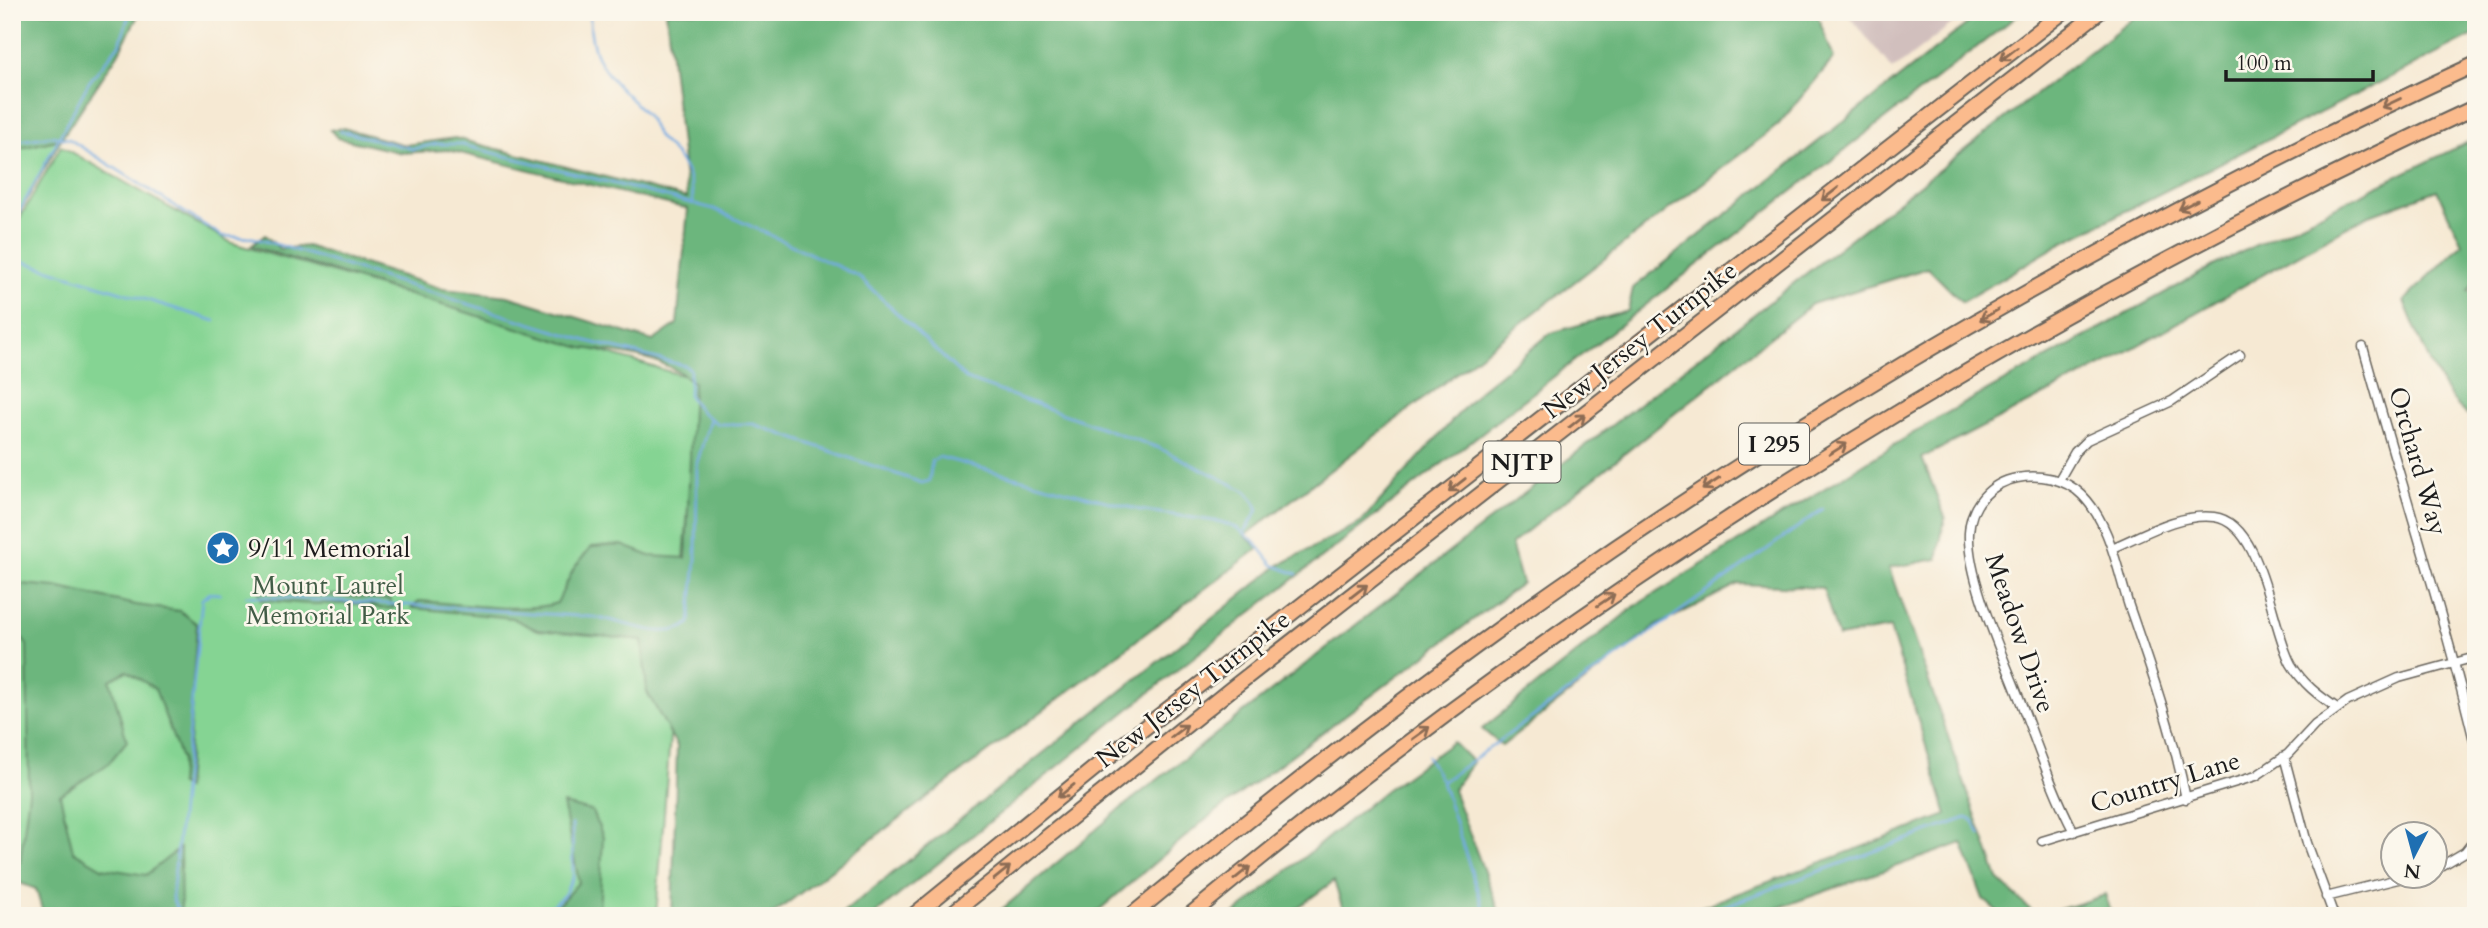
<svg xmlns="http://www.w3.org/2000/svg" width="2488" height="928" font-family="Cardo,serif">
  <style>
    .industrial { fill: #d1bfbd }
    .green { fill: #85d493; stroke: #507858; stroke-width: 2 }
    .forest { fill: #6cb67d; stroke: #44694c; stroke-width: 2 }
    .lines { fill: none; stroke-linecap: round; stroke-linejoin: round }
    .stream { stroke: #73aae2; stroke-width: 2.5 }
    .minor-casing { stroke: #68645c; stroke-width: 11 }
    .motorway-casing { stroke: #68645c; stroke-width: 18 }
    .minor { stroke: #fff; stroke-width: 8 }
    .motorway { stroke: #fbbb8d; stroke-width: 14 }
    .oneway { stroke: #8c6c54 }
    .labels { text-anchor: middle; dominant-baseline: central; stroke-width: 5; stroke-linejoin: round; paint-order: stroke }
    .shield { fill: #fbf7ec; stroke: #5f5e5a; stroke-width: 2 }
    .shield-label { font-size: 24px; font-weight: bold; fill: #1c1c1c }
    .street-label { font-size: 26px; fill: #1c1c1c; stroke: #fbf7ec }
    .poi-label { font-size: 26px; fill: #1c1c1c; stroke: #fbf7ec; text-anchor: start }
    .park-label { font-size: 26px; fill: #415c46; stroke: #fbf7ec }
  </style>
  <rect width="100%" height="100%" fill="#fbf7ec"/>
  <filter id="ink" filterUnits="userSpaceOnUse"><feTurbulence type="fractalNoise" baseFrequency=".0143" numOctaves="2"/><feDisplacementMap in="SourceGraphic" scale="14" xChannelSelector="R" yChannelSelector="G"/><feConvolveMatrix kernelMatrix="1 2 1 2 8 2 1 2 1" color-interpolation-filters="sRGB"/></filter>
  <filter id="wash" filterUnits="userSpaceOnUse"><feTurbulence type="fractalNoise" baseFrequency=".00686" numOctaves="4" result="noise"/><feDisplacementMap in="SourceGraphic" scale="28" xChannelSelector="R" yChannelSelector="G"/><feGaussianBlur stdDeviation="1.57" result="paint"/><feColorMatrix in="noise" values="0 0 0 0 0 0 0 0 0 0 0 0 0 0 0 0 0 1.4 0 .05"/><feComposite in="paint" operator="in"/></filter>
  <g filter="url(#wash)">
    <rect width="100%" height="100%" fill="#f6e9d3"/>
    <path class="industrial" d="M1846,12H1967L1893,70Z"/>
    <path class="green" d="M61,139L12,226V150Z
      M61,146L232,243L698,380L656,916H154L26,863H12V232Z"/>
    <path class="forest" d="M12,12H140L118,54L61,139L12,150Z
      M666,12H1816L1834,58L1778,125L1245,536L1259,548L770,916H672L677,746L647,692L642,640L537,630L512,618L412,608L419,601C456,603 524,614 557,603L574,568L591,547L622,545L650,556L686,558L693,382C663,356 620,353 582,348L251,246L265,235L280,249L307,246L443,289L508,296L653,341L677,324L688,209L448,150L402,153L338,138L330,130L343,128L405,145L455,138L687,198Z
      M1982,12H2022L1181,667L873,916H839L1279,565L1360,523L1479,391L1551,333L1628,311L1633,288Z
      M2141,12H2476V34L2060,244L1962,302L1928,268L1812,304L1511,544L1522,583L1205,820L1092,916H994L1125,805Z
      M2476,138V280L2468,291L2476,294V419C2442,406 2418,333 2404,301L2462,244L2437,190L2367,216L2103,365L1922,458L1945,517L1937,559L1889,568L1998,879L2037,916H2003L1983,899L1962,843L1755,916H1692L1691,911L1947,815L1890,628L1838,637L1823,588L1738,584L1656,626L1502,746L1482,729L1635,606L1936,419L2215,265Z
      M12,583L56,587L136,605L180,611L197,624L186,789L179,784L181,759L155,689L127,671L110,680L127,741L108,764L60,795L73,851L102,868L146,875L180,848L181,916H41L43,913L36,889L12,880V863L20,862L29,792L27,645L12,626Z
      M259,590L389,599L394,608L382,609L367,604H309L261,600Z
      M1453,742L1473,762L1453,790L1501,916H1345L1334,881L1286,916H1232L1386,790Z
      M563,804L592,811L603,837L599,916H548L579,882Z
      M2105,895L2113,916H2039Z"/>
    <g class="lines">
      <path class="stream" d="M590,12C588,67 614,79 647,116C653,123 655,134 660,139C680,157 694,176 693,204
        M340,131L413,149L436,144H458L714,209L858,276L966,379L1159,448L1246,491L1254,500L1258,510L1244,533
        M12,142L51,136L69,139L222,236L254,238L282,246L587,341L686,366L690,369L689,396L701,412L718,424H753L922,483L929,481L932,461L939,457L1140,510L1221,522L1237,528L1255,542L1273,565L1297,574
        M12,225L89,82L120,43L130,12
        M12,258L215,321
        M246,596C362,602 477,609 593,617C620,619 667,644 690,623L696,560L697,463L710,419
        M1427,756L1442,782L1486,916
        M1442,782L1823,509
        M185,916L177,909L172,898L202,599L210,593L220,594
        M541,916L564,895L573,877L572,824
        M1697,916L1966,818L1973,820L1981,835"/>
    </g>
  </g>
  <g filter="url(#ink)">
    <g class="lines">
      <defs>
        <path id="minor" d="M2363,347C2400,481 2444,614 2476,749
          M2059,480L2075,452L2087,440L2172,401L2240,355
          M2112,548C2143,535 2179,513 2214,517C2263,523 2271,628 2291,664C2303,684 2318,695 2337,708
          M2284,756L2307,843L2334,916
          M2074,832C2050,786 2035,738 2016,690C2000,649 1967,576 1969,533C1970,505 1990,483 2017,478C2039,474 2065,478 2082,495C2110,523 2117,569 2129,606C2151,670 2173,732 2186,799
          M2042,841L2256,776L2288,754L2315,725L2348,701L2399,678L2476,657
          M2436,869L2465,852L2476,838
          M2326,897L2410,876"/>
        <path id="motorway" d="M913,916L1139,732L2063,12
          M949,916L1230,690L2099,12
          M1131,916C1269,802 1410,691 1557,588C1846,386 2155,211 2476,64
          M1189,916C1580,591 2014,320 2476,107"/>
      </defs>
      <use href="#minor" class="minor-casing"/>
      <use href="#motorway" class="motorway-casing"/>
      <use href="#minor" class="minor"/>
      <use href="#motorway" class="motorway"/>
    </g>
    <defs><path id="oneway-shaft" d="M-6 0H5M1.5-3L5.5 0L1.5 3" fill="none" stroke-width="1.6" stroke-linecap="round" stroke-linejoin="round" transform="scale(1.75)"/></defs>
    <g class="oneway">
      <use href="#oneway-shaft" transform="translate(2009 54) rotate(142)"/>
      <use href="#oneway-shaft" transform="translate(2391 103) rotate(155)"/>
      <use href="#oneway-shaft" transform="translate(1830 194) rotate(142)"/>
      <use href="#oneway-shaft" transform="translate(2188 205) rotate(153)"/>
      <use href="#oneway-shaft" transform="translate(1989 315) rotate(150)"/>
      <use href="#oneway-shaft" transform="translate(1577 421) rotate(-39)"/>
      <use href="#oneway-shaft" transform="translate(1838 449) rotate(-32)"/>
      <use href="#oneway-shaft" transform="translate(1711 484) rotate(147)"/>
      <use href="#oneway-shaft" transform="translate(1457 485) rotate(142)"/>
      <use href="#oneway-shaft" transform="translate(1359 591) rotate(-38)"/>
      <use href="#oneway-shaft" transform="translate(1606 600) rotate(-34)"/>
      <use href="#oneway-shaft" transform="translate(1179 731) rotate(-37)"/>
      <use href="#oneway-shaft" transform="translate(1421 733) rotate(-36)"/>
      <use href="#oneway-shaft" transform="translate(1066 791) rotate(141)"/>
      <use href="#oneway-shaft" transform="translate(1002 873) rotate(-39)"/>
      <use href="#oneway-shaft" transform="translate(1242 873) rotate(-39)"/>
    </g>
  </g>
  <defs>
    <symbol id="sight-disc" viewBox="-11 -11 22 22"><circle r="9.5" fill="#1f6fb2" stroke="#fbf7ec"/><path d="M0-6L1.8-2.2L6-1.7L2.9 1.2L3.7 5.4L0 3.3L-3.7 5.4L-2.9 1.2L-6-1.7L-1.8-2.2Z" fill="#fff"/></symbol>
  </defs>
  <g fill-rule="evenodd">
    <use href="#sight-disc" x="204" y="529" width="38" height="38"/>
  </g>
  <g class="labels">
    <g class="shield">
      <rect x="1739" y="423.5" width="70" height="41" rx="5"/>
      <rect x="1483.5" y="441.5" width="77" height="41" rx="5"/>
    </g>
    <g class="shield-label">
      <text x="1774" y="444">I 295</text>
      <text x="1522" y="462">NJTP</text>
    </g>
    <g class="street-label">
      <text transform="translate(1640 340) rotate(-38)">New Jersey Turnpike</text>
      <text transform="translate(2418 461) rotate(74)">Orchard Way</text>
      <text transform="translate(2020 633) rotate(71)">Meadow Drive</text>
      <text transform="translate(1193 689) rotate(-38)">New Jersey Turnpike</text>
      <text transform="translate(2165 782) rotate(-17)">Country Lane</text>
    </g>
    <g class="poi-label">
      <text x="248" y="548">9/11 Memorial</text>
    </g>
    <g class="park-label">
      <text x="328" y="585">Mount Laurel<tspan x="328" dy="30">Memorial Park</tspan></text>
    </g>
  </g>
  <rect width="2488" height="928" fill="none" stroke="#fbf7ec" stroke-width="42"/>
  <g transform="translate(2414 855) rotate(186)"><circle r="33" fill="#fbf7ec" stroke="#a29f99" stroke-width="2"/>
  <path d="M0-5L12 26L0 18L-12 26Z" fill="#1f6fb2"/>
  <text y="-10" font-size="19" font-weight="bold" text-anchor="middle" fill="#1c1c1c">N</text>
  </g>
  <path d="M2226 70v10h147v-10" fill="none" stroke="#1c1c1c" stroke-width="3.5"/>
  <text x="2236" y="70" font-size="21" fill="#1c1c1c" stroke="#fbf7ec" stroke-width="5" paint-order="stroke">100 m</text>
</svg>
